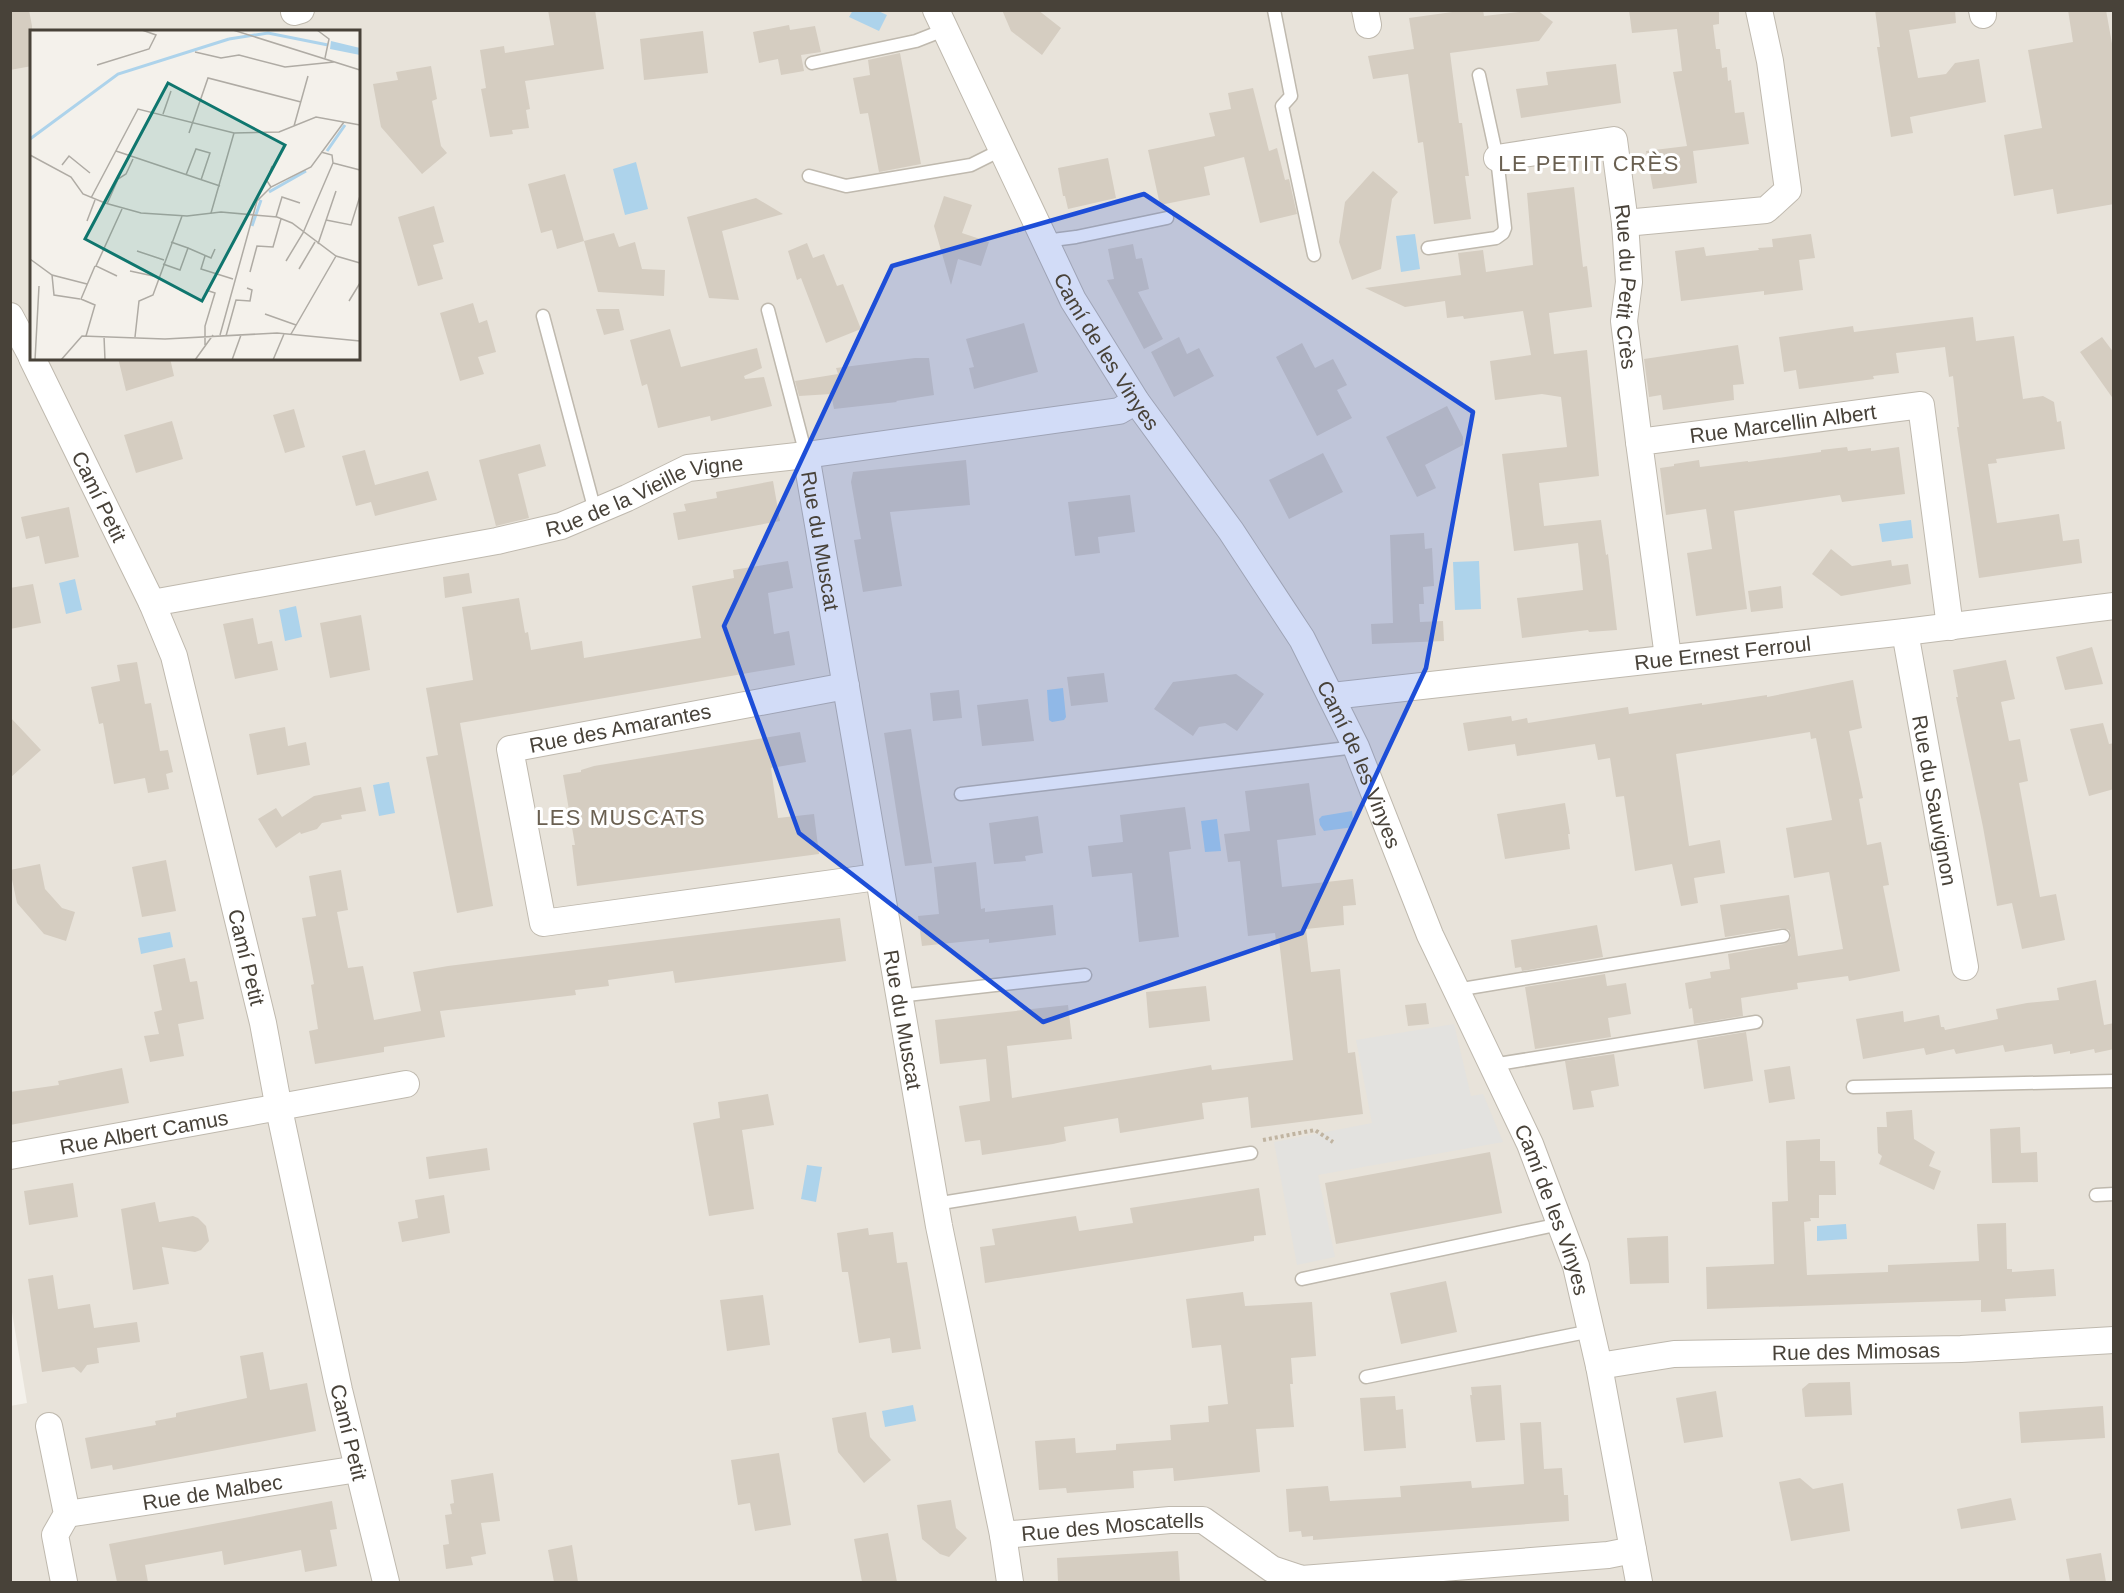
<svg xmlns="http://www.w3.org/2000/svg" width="2124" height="1593" font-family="Helvetica,sans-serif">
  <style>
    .residential { fill: #e8e3da; fill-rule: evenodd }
    .parking { fill: #e3e2df }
    .water { fill: #add3eb }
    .building { fill: #d5cdc1 }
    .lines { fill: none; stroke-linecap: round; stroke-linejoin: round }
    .service-casing { stroke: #bfb9ae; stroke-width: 15 }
    .minor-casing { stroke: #bfb9ae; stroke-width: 28 }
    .path { stroke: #c0b4a1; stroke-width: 4; stroke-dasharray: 3 3; stroke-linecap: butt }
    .service { stroke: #fff; stroke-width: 12 }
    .minor { stroke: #fff; stroke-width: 26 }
    .marked { fill: #1d4ed8; fill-opacity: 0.2; stroke: #1d4ed8; stroke-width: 4.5; stroke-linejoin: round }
    .labels { text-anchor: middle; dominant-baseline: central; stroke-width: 6; stroke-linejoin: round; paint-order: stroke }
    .street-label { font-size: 21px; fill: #484239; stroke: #fff }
    .neighbourhood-label { font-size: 22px; letter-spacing: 1.5px; fill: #6a6051; stroke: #fff }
    .inset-river { fill: none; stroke: #add3eb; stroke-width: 3 }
    .inset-road { fill: none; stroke: #afaba4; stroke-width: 1.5 }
    .view { fill: #0f766e; fill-opacity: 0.15; stroke: #0f766e; stroke-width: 3 }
    .inset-edge { fill: none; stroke: #484239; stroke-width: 3 }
  </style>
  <rect width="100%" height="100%" fill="#f4f1eb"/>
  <path class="residential" d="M11,11H2113V1582H11L10,1406L27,1403L10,1300ZM32,32H358V358H32Z"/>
  <path class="parking" d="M1454,1024L1471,1096L1483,1094L1503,1142L1318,1175L1335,1257L1297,1265L1274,1142L1372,1123L1356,1040Z"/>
  <path class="water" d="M853,10L878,11L887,15L879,31L849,17Z
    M636,162L648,209L625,215L613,169Z
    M1415,234L1420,269L1401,272L1396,236Z
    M1911,520L1913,538L1882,542L1879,524Z
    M1479,561L1481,609L1455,610L1453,562Z
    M75,579L82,610L66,614L59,583Z
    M296,606L302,637L285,641L279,610Z
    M1063,688L1066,717L1064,720L1052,722L1049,720L1047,690Z
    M389,782L395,813L379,816L373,785Z
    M1352,811L1354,827L1324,831L1320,825L1319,819L1322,816Z
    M1217,819L1221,851L1205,852L1201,821Z
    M170,932L173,947L141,954L138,938Z
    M807,1165L822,1167L816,1202L801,1199Z
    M1846,1224L1847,1239L1817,1241V1226Z
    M913,1405L916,1421L885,1427L882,1411Z"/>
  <path class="building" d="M10,10H29L32,26V66L10,70Z
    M548,10H595L604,69L525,81L530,109L526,110L529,128L512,130L513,134L490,137L481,89L486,88L480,50L504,46L505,53L554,45Z
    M1002,10H1038L1061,28L1042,55L1011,31Z
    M1467,10H1483L1484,16L1537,10L1553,22L1539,41L1450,53L1459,123H1462L1469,176H1465L1471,219L1434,224L1423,142L1418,143L1408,74L1373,79L1368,56L1414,49L1409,18Z
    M1629,10H1719V24L1713,25L1716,49H1720L1722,68L1727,67L1728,81L1731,80L1735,113L1744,112L1749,144L1693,151L1697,183L1653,189L1646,151L1687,146L1673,72L1682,71L1677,29L1632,33Z
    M1875,10H1955L1956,23L1909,30L1918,78L1946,74L1955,63L1979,59L1986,102L1910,117L1913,133L1891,137L1877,47H1880Z
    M2068,10H2106L2114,55V204L2057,214L2053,189L2014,196L2004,135L2042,128L2028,50L2073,42Z
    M789,25L790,30L815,26L821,52L801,55L804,71L781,75L778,59L759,63L753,32Z
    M703,31L708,73L644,80L640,39Z
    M900,53L921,164L879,172L868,113L860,114L853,78L870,75L868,60Z
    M1616,64L1621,103L1521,118L1516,89L1548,85L1546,72Z
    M431,66L437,99L432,101L441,146L447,153L422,174L381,127L373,84L398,80L396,72Z
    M1253,88L1269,151L1277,148L1285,180L1289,179L1297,214L1260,223L1244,157L1204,167L1210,195L1160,205L1148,150L1215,136L1209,113L1231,109L1228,93Z
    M1108,158L1116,198L1068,209L1065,196H1063L1058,168Z
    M1373,171L1398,192L1392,199L1381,269L1352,280L1339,242L1345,202Z
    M565,174L584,241L614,233L619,247L635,242L642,269L665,270L664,296L598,292L584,241L557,249L552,230L541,233L528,184Z
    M1574,187L1583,267L1587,266L1592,307L1549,313L1554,354L1587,350L1599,476L1539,483L1544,526L1601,520L1606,555L1608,554L1617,630L1589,632L1588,630L1522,638L1517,598L1583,590L1578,543L1514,551L1502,454L1567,447L1561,397L1542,394L1495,400L1490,361L1531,355L1523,311L1464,319L1463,316L1447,318L1445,301L1405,307L1365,288L1461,275L1458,253L1483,250L1486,272L1533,265L1527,193Z
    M944,196L972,205L962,233L989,242L981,266L958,259L951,285L934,226Z
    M756,198L783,214L722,231L739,300L709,298L687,217Z
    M434,206L444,242L433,245L443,279L418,286L398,217Z
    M1811,234L1815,258L1799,260L1803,290L1764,295V291L1681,301L1675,251L1704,247L1706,256L1759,250L1758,248L1773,247L1772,239Z
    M807,243L813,258L824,254L837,286L843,284L861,329L826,343L801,278L797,280L788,251Z
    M1133,244L1136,259L1142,258L1149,289L1138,292L1163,339L1144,349L1107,280L1114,279L1108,249Z
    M473,303L479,323L487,320L496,352L478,357L484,374L460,381L440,313Z
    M596,309H619L624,330L604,335Z
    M1973,317L1976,341L2014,336L2023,399L2043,396L2054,402L2057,422L2061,421L2065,449L1996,459L1997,463L1988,464L1997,523L2059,514L2063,541L2079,539L2082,563L1979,578L1957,427H1959L1953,376L1949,377L1945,347L1896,353L1899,373L1873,376L1874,379L1799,389L1796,370L1784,372L1779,337L1853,326L1854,332Z
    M1024,323L1038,372L974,389L969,368L974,367L966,339Z
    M670,329L681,367L757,348L762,368L744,376L745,379L764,377L772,406L711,421L710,416L658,428L647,384L642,386L630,340Z
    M1179,337L1187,354L1199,348L1214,376L1174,397L1151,352Z
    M2102,337L2114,353V400L2080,352Z
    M1302,343L1315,368L1333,359L1347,385L1337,390L1352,418L1317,436L1276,357Z
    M1738,345L1744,384L1733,385L1734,400L1663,410L1661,395L1649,397L1644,359Z
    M118,358H170L174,376L126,391Z
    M915,358H929L934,395L896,401L897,402L834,409L831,394L799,396L795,381L838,374L836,368Z
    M1447,406L1463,437V445L1425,465L1436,488L1417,497L1386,437Z
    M294,409L305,447L285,453L273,415Z
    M172,421L183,459L136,473L124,435Z
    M540,444L546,466L518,474L529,518L496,526L479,460Z
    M1847,447L1848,451L1871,448V451L1899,447L1905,494L1842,502L1840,495L1734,511L1747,609L1696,616L1687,553L1712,549L1706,509L1666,515L1660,468L1674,466V464L1699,460L1700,467L1748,461V462L1821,452V450Z
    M365,450L375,485L428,471L437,500L375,516L371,502L356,506L342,456Z
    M1323,453L1343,492L1289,519L1269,480Z
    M966,460L970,505L890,512L902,586L863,592L854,540L861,539L851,482L853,472Z
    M773,481L780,521L678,540L673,513L686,511L684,504L717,498L716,492Z
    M1130,495L1135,532L1098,537L1100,553L1075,556L1068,502Z
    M69,507L79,557L45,564L39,536L26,539L21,517Z
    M1424,533L1425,549L1432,548L1434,586L1423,587L1424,604H1419L1420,622L1443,621L1444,641L1372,644L1371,624L1393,623L1390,535Z
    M1831,549L1852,566L1891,560L1892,566L1908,564L1911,584L1841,596L1812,574Z
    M788,561L793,588L768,593L774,634L789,631L795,665L460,723L493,906L457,913L426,757L438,755L426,688L473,680L462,607L519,598L525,633L528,632L531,650L582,641L584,658L701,638L692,586L734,578L733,570Z
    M469,573L472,593L445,598L443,577Z
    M33,584L41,623L10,629V588Z
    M1781,586L1783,608L1751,612L1748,591Z
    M361,615L370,670L330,678L320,623Z
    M253,618L258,644L272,641L278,670L235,679L223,624Z
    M2092,647L2103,684L2065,690L2056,657Z
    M2006,660L2015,699L2001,702L2009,741L2020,739L2028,781L2019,783L2040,897L2056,894L2065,940L2022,949L2012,903L1997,906L1983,827L1956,697H1958L1953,670Z
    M137,662L145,704L151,703L160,751L168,750L173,772L166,774L169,789L148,793L145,778L114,784L103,723L99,724L91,687L120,681L117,665Z
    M1104,673L1108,702L1071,706L1067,677Z
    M1236,674L1264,694L1237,731L1225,723L1199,727L1193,736L1154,709L1173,682Z
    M1853,680L1862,728L1849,731L1863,798L1859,799L1867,845L1881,842L1889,885L1883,886L1900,971L1849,981L1848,976L1797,983L1798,989L1741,998L1743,1016L1694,1024L1692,1008L1689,1009L1685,983L1711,978L1710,972L1730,969L1728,954L1784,944L1791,938L1789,930L1782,928L1725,937L1720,905L1789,895L1798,956L1843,949L1829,872L1794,878L1786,828L1832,820L1816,738L1811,739L1810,732L1676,754L1689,846L1720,840L1725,873L1694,878L1698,903L1681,906L1672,864L1635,871L1624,796L1616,797L1610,758L1598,760L1595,744L1517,756L1515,744L1468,751L1463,723L1511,716L1512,721L1527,718L1528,723L1628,707L1629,714L1702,703V705L1767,695V697Z
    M959,690L962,718L933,721L930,693Z
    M1028,699L1034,741L982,746L977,705Z
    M10,717L41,750L10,778Z
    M2103,723L2109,744L2114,743V789L2089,796L2070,729Z
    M285,727L288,746L306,742L310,765L257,775L249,734Z
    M911,729L932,863L905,866L884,733Z
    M800,732L806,762L771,768L778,818L814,814L819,854L577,886L572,845H575L563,775L581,772V770L594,766Z
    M1309,783L1316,835L1277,840L1282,887L1353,879L1356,905L1343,906L1344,925L1306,929L1311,972L1340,969L1348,1053L1355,1052L1363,1114L1251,1128L1248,1097L1202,1103L1204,1119L1120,1133L1118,1118L1064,1127L1066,1141L1053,1144L982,1155L980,1140L965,1142L959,1106L990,1101L986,1059L940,1064L935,1020L1068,1005L1072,1039L1007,1046L1012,1098L1211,1065L1212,1070L1293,1060L1279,940L1276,941L1275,933L1248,936L1240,861L1228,862L1224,834L1250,831L1245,791Z
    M361,787L366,811L341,815L342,819L322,823L317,829L301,834L300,832L276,848L258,819L276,808L282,817L314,796Z
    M1565,803L1570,834H1568L1570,849L1505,859L1497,814Z
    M1185,807L1191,849L1169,852L1179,937L1139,942L1132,873L1092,877L1088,846L1123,842L1120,815Z
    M1038,816L1043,853L1025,856L1026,861L994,864L989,823Z
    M166,860L176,911L142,917L132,867Z
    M976,862L981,909L985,908V912L1053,905L1056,935L989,943V939L922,946L918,916L939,914L934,867Z
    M40,864L45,889L62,908L75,912L66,941L44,934L17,903L10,870Z
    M341,870L348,910L337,912L348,968L363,966L374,1020L421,1011L413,972L448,966L770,926L840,918L846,961L675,983L673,971L608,980L609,986L575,990L576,995L440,1011L445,1037L384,1047V1052L315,1064L309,1031L318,1029L311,985L314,984L302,918L316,916L309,876Z
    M1597,925L1603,957L1522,971L1521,967L1515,968L1511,940Z
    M185,958L190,982L197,981L204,1019L178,1024L184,1056L150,1062L144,1036L159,1034L154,1012L162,1010L153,965Z
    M1605,974L1607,986L1626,983L1631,1014L1608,1018L1611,1037L1535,1049L1525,987Z
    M2096,980L2104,1025L2114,1023V1049L2095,1053L2094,1049L2070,1054V1051L2054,1054L2052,1044L2005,1052L2003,1045L1956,1054L1954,1049L1926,1055L1924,1048L1863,1059L1856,1019L1903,1011L1904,1022L1939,1015L1941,1027H1944L1945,1030L1998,1019L1996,1009L2027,1003L2059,1000L2057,988Z
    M1206,986L1210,1021L1149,1028L1146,992Z
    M1426,1003L1429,1024L1408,1026L1405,1005Z
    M1746,1032L1753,1081L1704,1089L1697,1040Z
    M1614,1054L1619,1086L1591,1091L1594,1107L1573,1110L1565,1061Z
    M1790,1066L1795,1099L1769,1103L1764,1070Z
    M122,1068L129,1103L10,1125V1092L59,1085L58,1081Z
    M768,1094L774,1125L742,1130L754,1209L709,1216L693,1123L720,1118L718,1102Z
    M1912,1110L1914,1139L1935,1152L1929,1166L1941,1171L1934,1190L1879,1164L1882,1156L1878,1153L1877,1127H1887L1886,1112Z
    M2020,1127L2021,1153L2037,1152L2038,1182L1992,1183L1990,1129Z
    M1820,1139V1161H1835L1836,1195H1819V1218H1810L1811,1221L1804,1222L1807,1275L1888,1272V1265L1979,1261L1977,1224L2006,1223L2007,1269H2012V1272L2054,1269L2056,1296L2005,1299L2006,1311L1981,1312V1300L1707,1309L1706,1267L1774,1264L1772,1202L1788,1201L1786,1141Z
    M487,1148L490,1170L429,1179L426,1157Z
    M1490,1152L1502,1213L1336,1244L1325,1183Z
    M73,1183L78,1217L29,1225L24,1191Z
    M1259,1188L1266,1235L1254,1236V1241L985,1283L980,1247L995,1245L992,1229L1076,1216L1079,1231L1133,1223L1130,1208Z
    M444,1195L450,1233L402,1242L398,1222L418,1218L415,1200Z
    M155,1202L159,1222L193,1216L198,1218L206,1226L209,1241L201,1250L195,1252L162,1247L169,1284L133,1290L121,1209Z
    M868,1228L869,1235L893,1232L897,1263L907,1262L921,1349L892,1353L890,1338L859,1343L848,1272H842L837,1233Z
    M1668,1236L1669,1283L1630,1284L1627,1238Z
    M53,1275L58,1309L90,1304L94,1328L137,1322L140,1342L97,1348L99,1363L87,1365L81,1373L74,1367L42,1372L28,1279Z
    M1446,1281L1457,1332L1401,1344L1390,1293Z
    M1243,1292L1245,1306L1312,1302L1316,1356L1291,1358L1293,1384H1290L1294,1427L1256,1429L1260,1472L1174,1481L1173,1468L1133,1471L1134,1488L1067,1493L1066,1488L1039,1490L1035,1441L1075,1438L1076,1453L1116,1450V1444L1171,1440L1170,1425L1209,1422L1208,1406L1228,1404L1221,1345L1192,1348L1186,1299Z
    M763,1295L770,1345L727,1351L720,1300Z
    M263,1352L270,1390L307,1383L316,1431L113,1470L112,1465L91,1469L85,1438L156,1425L155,1421L176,1417V1413L247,1398L240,1356Z
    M1850,1382L1852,1415L1805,1417L1802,1389L1809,1383Z
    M1501,1385L1505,1440L1476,1442L1470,1395H1472L1471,1387Z
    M1716,1391L1723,1437L1684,1443L1676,1398Z
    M1395,1396L1396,1410L1403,1409L1406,1448L1364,1451L1360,1398Z
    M2103,1406L2105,1438L2021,1443L2019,1412Z
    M866,1412L870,1437L891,1460L864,1483L838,1452L832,1418Z
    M1541,1422L1544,1469L1562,1468L1564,1495H1568L1569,1521L1313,1540V1536L1302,1537L1301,1531L1289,1532L1286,1489L1328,1486L1330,1501L1401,1497L1400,1486L1471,1481L1472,1488L1524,1484L1520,1423Z
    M779,1453L791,1525L755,1531L750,1503L738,1505L731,1460Z
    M493,1473L500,1521L481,1523L486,1554L471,1557L473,1565L446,1569L443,1545L449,1544L445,1515L452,1514L450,1504L454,1503L451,1480Z
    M1800,1478L1813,1489L1843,1483L1850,1531L1791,1541L1779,1482Z
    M2011,1498L2016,1520L1961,1529L1957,1509Z
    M951,1500L956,1528L967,1538L949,1557L940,1554L922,1539L917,1505Z
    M332,1501L337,1529L330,1530L337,1566L305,1572L301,1550L224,1565L222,1551L145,1565L148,1582H117L109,1544Z
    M888,1533L897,1582H862L854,1539Z
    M572,1545L578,1582H554L548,1550Z
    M1178,1551L1180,1582H1058L1057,1558Z
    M2101,1553L2106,1582H2070L2066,1559Z"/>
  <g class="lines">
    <defs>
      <path id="service" d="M1274,10L1291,96L1282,106L1314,255
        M812,63L916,41L944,30
        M809,176L846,186L971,165L1001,150
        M1045,241L1076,237L1167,218
        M1428,248L1496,238L1503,233L1505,228L1497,158L1479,75
        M768,310L806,455
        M543,316L595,511
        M961,794L1356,747
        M1456,990L1783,936
        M898,996L1085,975
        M1492,1065L1756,1022
        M1853,1087L2114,1081
        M2096,1195L2114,1194
        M935,1204L1251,1153
        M1302,1279L1560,1224
        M1366,1377L1591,1331"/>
      <g id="minor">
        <path id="s1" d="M936,10L1073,300L1136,401L1231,531L1302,639L1356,747L1430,935L1530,1144L1576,1266L1599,1366L1639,1582"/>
        <path d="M1365,10L1368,25"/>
        <path d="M1982,10L1983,15"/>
        <path d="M294,12L301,10"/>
        <path id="s2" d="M1497,158L1614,140L1625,223L1629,282L1624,321L1639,442"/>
        <path d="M1625,223L1766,210L1788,190L1770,61L1759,10"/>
        <path d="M10,316L32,357"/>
        <path id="s3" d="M32,358L152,603L174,656L263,1023L279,1109L339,1390L386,1582"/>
        <path id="s4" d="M806,455L939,1226L1003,1535L1010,1582"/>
        <path id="s5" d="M152,603L497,541L561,526L627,498L688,468L806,455L1119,411L1136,401"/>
        <path id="s6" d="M1905,632L1965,967"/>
        <path id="s7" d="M1668,657L1639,442L1921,405L1950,627"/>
        <path d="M846,686L510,749L543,923L877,877"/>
        <path id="s8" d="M1332,696L1905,632L2114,606"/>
        <path id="s9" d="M10,1156L406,1084"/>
        <path id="s10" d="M1599,1366L1674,1354L1961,1349L2114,1340"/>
        <path d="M49,1426L67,1514L55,1535L64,1582"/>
        <path id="s11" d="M67,1514L358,1469"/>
        <path id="s12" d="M1003,1535L1170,1520H1203L1272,1569L1302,1579L1608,1555L1633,1550"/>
      </g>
    </defs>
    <use href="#service" class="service-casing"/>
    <use href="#minor" class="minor-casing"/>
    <path class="path" d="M1263,1140L1315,1130L1333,1142"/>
    <use href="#service" class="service"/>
    <use href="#minor" class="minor"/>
  </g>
  <path class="marked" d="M1144,194L1473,412L1426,668L1302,933L1043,1022L799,833L724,626L892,266Z"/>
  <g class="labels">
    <g class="street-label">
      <text stroke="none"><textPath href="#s2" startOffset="266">Rue du Petit Crès</textPath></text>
      <text stroke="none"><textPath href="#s1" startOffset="382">Camí de les Vinyes</textPath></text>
      <text stroke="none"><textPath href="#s7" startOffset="362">Rue Marcellin Albert</textPath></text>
      <text stroke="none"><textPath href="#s5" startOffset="506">Rue de la Vieille Vigne</textPath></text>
      <text stroke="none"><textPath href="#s3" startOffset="154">Camí Petit</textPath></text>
      <text stroke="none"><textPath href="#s4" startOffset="87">Rue du Muscat</textPath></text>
      <text stroke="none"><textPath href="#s8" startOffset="393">Rue Ernest Ferroul</textPath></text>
      <text transform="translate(620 728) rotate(-11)">Rue des Amarantes</text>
      <text stroke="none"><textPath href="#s1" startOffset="868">Camí de les Vinyes</textPath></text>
      <text stroke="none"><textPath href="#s6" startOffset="171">Rue du Sauvignon</textPath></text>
      <text stroke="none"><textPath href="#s3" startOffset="640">Camí Petit</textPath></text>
      <text stroke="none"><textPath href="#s4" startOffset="573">Rue du Muscat</textPath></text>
      <text stroke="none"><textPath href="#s9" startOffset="136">Rue Albert Camus</textPath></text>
      <text stroke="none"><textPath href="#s1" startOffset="1354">Camí de les Vinyes</textPath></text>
      <text stroke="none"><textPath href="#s10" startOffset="258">Rue des Mimosas</textPath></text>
      <text stroke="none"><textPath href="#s3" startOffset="1126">Camí Petit</textPath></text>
      <text stroke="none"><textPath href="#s11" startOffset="147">Rue de Malbec</textPath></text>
      <text stroke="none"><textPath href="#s12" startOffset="110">Rue des Moscatells</textPath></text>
    </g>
    <g class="neighbourhood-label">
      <text x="1589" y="163">LE PETIT CRÈS</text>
      <text x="621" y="817">LES MUSCATS</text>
    </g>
  </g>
  <g transform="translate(30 30)">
    <rect width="330" height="330" fill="#f4f1eb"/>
    <path d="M301,11L330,18V25L300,19Z" fill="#add3eb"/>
    <path class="inset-river" d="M199,9L238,3L298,15M0,109L88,44L199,9M297,121L315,95M239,162L276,141M222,196L231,170"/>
    <path class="inset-road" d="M203,0L330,40M287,0L299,9L295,28M165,22L191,28L209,25L255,37L304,32M67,35L119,19L126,5L112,0M133,84L141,61M264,96L278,46M159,103L178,48L271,72M86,121L190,156M0,125L41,147L53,164L75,173L111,183L157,186L191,182L247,187L262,193L306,226L330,233M303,133L330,140M32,135L39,126L60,143M156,145L166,119L180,123L171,150M241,157L237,151L242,136M61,168L108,79L204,103L249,102L286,87L330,95M77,174L88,149L96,144L103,129M181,183L204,103M246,187L252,167L270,173M296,190L321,195L330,166M57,191L65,170M288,214L306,161M158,218L181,228L185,219M107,221L134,230M175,226L171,239L203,249M0,229L22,245L57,254M256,231L273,203L303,133L302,125L291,122M133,234L150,240L158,218L141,212M269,239L285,212M100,241L128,247M220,242L227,216L243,217L251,189M22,245L24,265L50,269M87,246L66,236L92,179M319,271L330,253M235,284L266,295M261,304L306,226M190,305L227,171L241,157L281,137L314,92M56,306L65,275L51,269L65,236M74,306L75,330M196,306L206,270L220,271L222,260L217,258M105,307L109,271L123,265L152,186M175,315V296L185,263L176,260M5,330L9,256M31,330L52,306L135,309L247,303L330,311M165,330L183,305M202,330L211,305M243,330L254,304"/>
    <path class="view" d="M138,53L255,115L172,271L55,209Z"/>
    <rect width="330" height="330" class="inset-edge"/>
  </g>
  <rect width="2124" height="1593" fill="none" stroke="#484239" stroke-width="24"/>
</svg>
